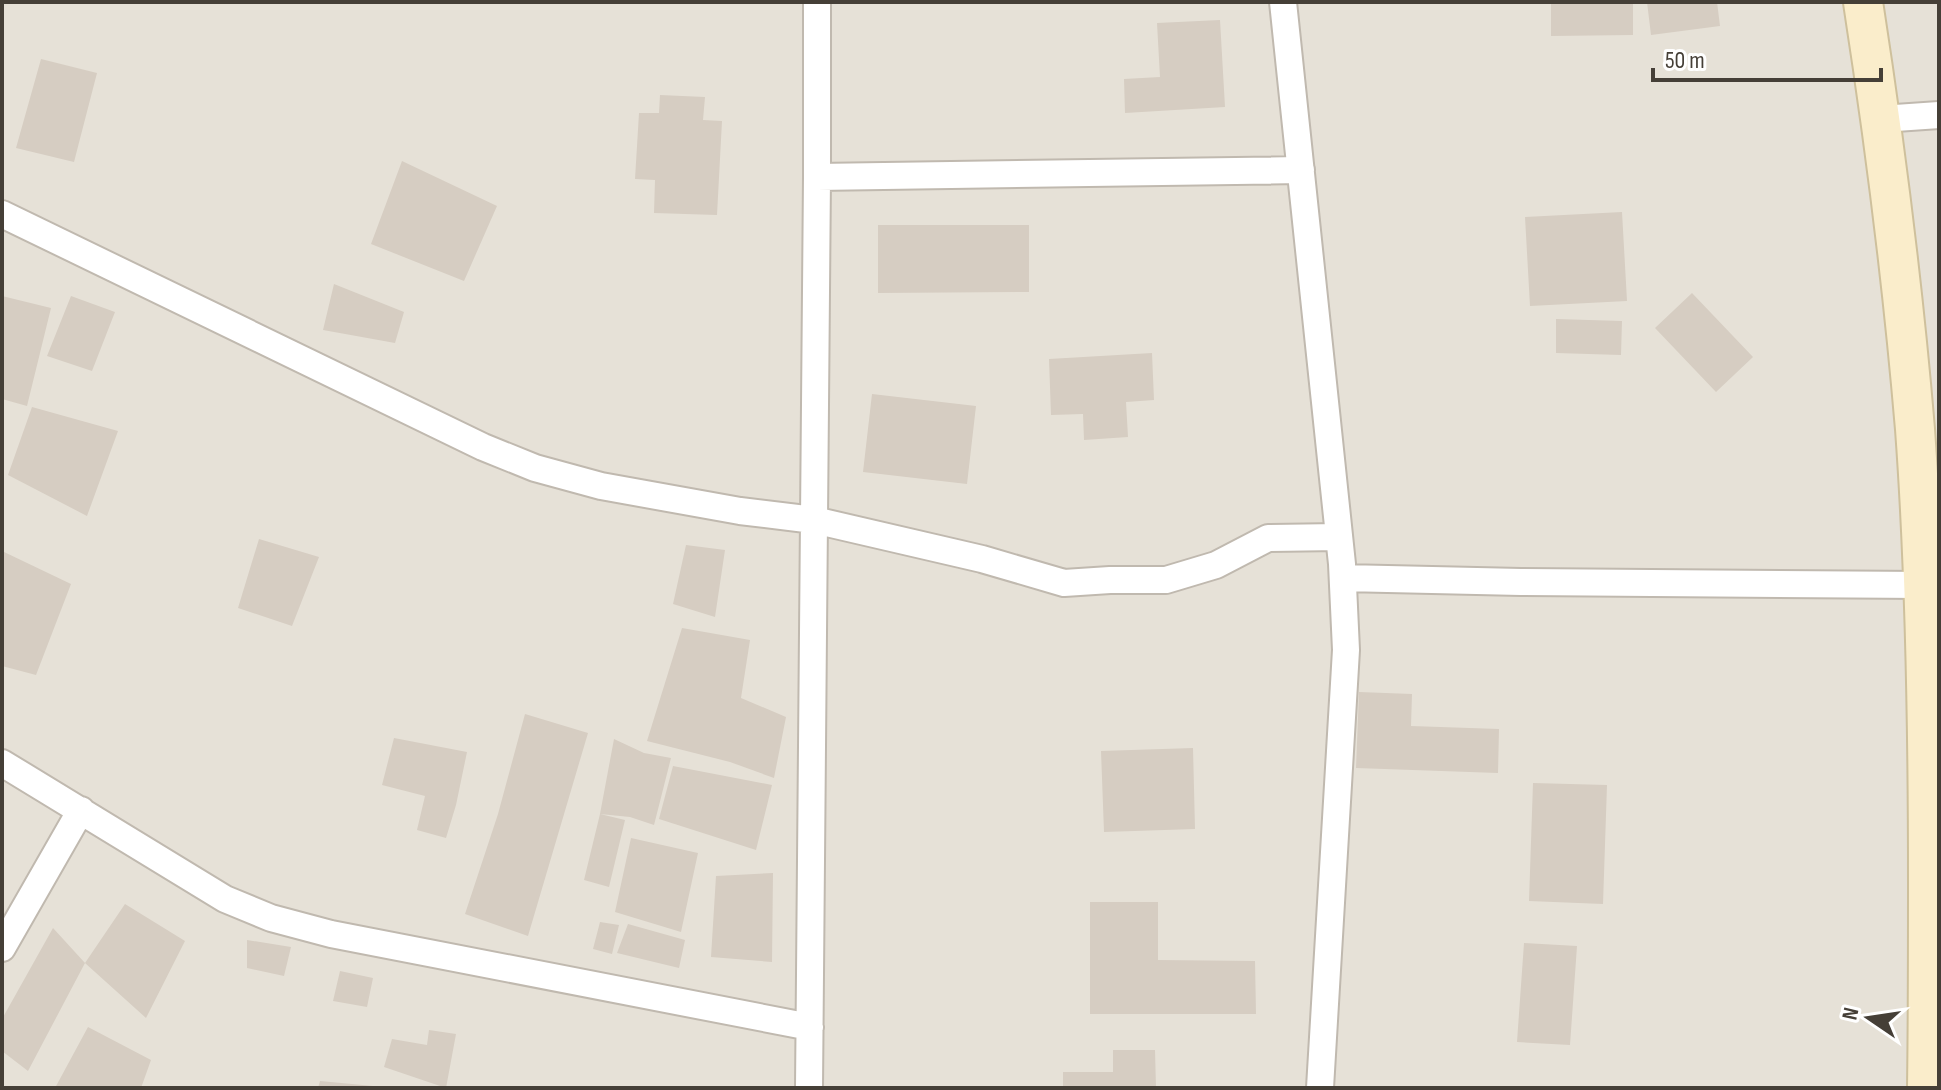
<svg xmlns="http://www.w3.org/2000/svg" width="1941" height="1090" font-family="'Sofia Sans Condensed',sans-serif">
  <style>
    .residential { fill: #e6e1d7 }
    .building { fill: #d6cdc2 }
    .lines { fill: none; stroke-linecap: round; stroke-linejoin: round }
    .street-casing { stroke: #c0b9af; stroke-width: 30 }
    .secondary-casing { stroke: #cec09c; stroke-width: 42 }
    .street { stroke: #fff; stroke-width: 26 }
    .secondary { stroke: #faedcb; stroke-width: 38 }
  </style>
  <rect width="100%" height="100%" fill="#f2efe8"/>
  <path class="residential" d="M2,2H1939V1088H2Z"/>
  <path class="building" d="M1551,2H1633V35L1551,36Z
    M1647,2H1717L1720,26L1651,35Z
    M1220,20L1225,107L1125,113L1124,79L1160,77L1157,23Z
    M41,59L97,73L74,162L16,148Z
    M660,95L705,97L703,120L722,121L717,215L654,213L655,180L635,179L639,113H659Z
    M402,161L497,206L464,281L371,244Z
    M1622,212L1627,301L1530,306L1525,217Z
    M878,225H1029V292L878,293Z
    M334,284L404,312L395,343L323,330Z
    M1692,293L1753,357L1716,392L1655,328Z
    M2,296L51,308L27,406L2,399Z
    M71,296L115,312L92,371L47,356Z
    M1556,319L1622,321L1621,355L1556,353Z
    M1152,353L1154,400L1126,402L1128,437L1084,440L1083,414L1051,415L1049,359Z
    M872,394L976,406L967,484L863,472Z
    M32,407L118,431L87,516L8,475Z
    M259,539L319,557L292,626L238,608Z
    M686,545L725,550L715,617L673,604Z
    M2,551L71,584L36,675L2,666Z
    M682,628L750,640L741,698L786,717L774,778L730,762L647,741Z
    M1359,692L1412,694L1411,726L1499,729L1498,773L1356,768Z
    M525,714L588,733L528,936L465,914L498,814Z
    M394,738L467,752L456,805L446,838L417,830L425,796L382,785Z
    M614,739L644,753L671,758L654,825L630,817L600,814Z
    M1193,748L1195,829L1104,832L1101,751Z
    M673,766L772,785L756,850L659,819Z
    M1533,783L1607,785L1603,904L1529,901Z
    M600,814L625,820L609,887L584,880Z
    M631,838L698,853L681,932L615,912Z
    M773,873L772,962L711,957L716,876Z
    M1090,902H1158V960L1255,961L1256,1014H1090Z
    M125,904L185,941L146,1018L85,963L28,1071L2,1051V1019L53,928L85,963Z
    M600,922L619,925L612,954L593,949Z
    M628,924L685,940L679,968L617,953Z
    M247,940L291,947L284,976L247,968Z
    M1524,943L1577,946L1570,1045L1517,1042Z
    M340,971L373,978L367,1007L333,1001Z
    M88,1027L151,1060L141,1088H55Z
    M429,1030L456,1034L446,1088L384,1067L392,1039L427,1045Z
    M1113,1050H1155L1156,1088H1063V1072H1113Z
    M320,1081L373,1086V1088H318Z"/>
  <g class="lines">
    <defs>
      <path id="street" d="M1283,2L1342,564L1346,650L1320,1088
        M1881,119L1939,115
        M817,177L1301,170
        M2,214L483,447L535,468L601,486L740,511L814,520L982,559L1064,583L1110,580H1166L1216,565L1268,538L1339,537
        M1343,578L1521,582L1924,585
        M2,763L225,899L271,918L331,934L810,1027
        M2,948L81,810
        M809,1088L817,177V2"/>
      <path id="secondary" d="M1863,2C1885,144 1903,286 1915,429C1926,579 1928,731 1928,882C1928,951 1928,1019 1927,1088"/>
    </defs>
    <use href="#street" class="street-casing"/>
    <use href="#secondary" class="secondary-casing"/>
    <use href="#street" class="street"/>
    <use href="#secondary" class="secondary"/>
  </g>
  <rect width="1941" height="1090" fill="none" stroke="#453f37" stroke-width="8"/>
  <g transform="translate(1869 1018) rotate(283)" stroke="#ffffff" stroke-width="6" paint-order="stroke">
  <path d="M0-6L14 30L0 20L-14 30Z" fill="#453f37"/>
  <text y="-12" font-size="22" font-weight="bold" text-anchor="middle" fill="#453f37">N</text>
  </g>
  <path d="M1653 68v12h228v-12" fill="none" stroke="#453f37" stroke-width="4"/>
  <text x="1665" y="68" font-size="24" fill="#453f37" stroke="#ffffff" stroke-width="6" paint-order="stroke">50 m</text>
</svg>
